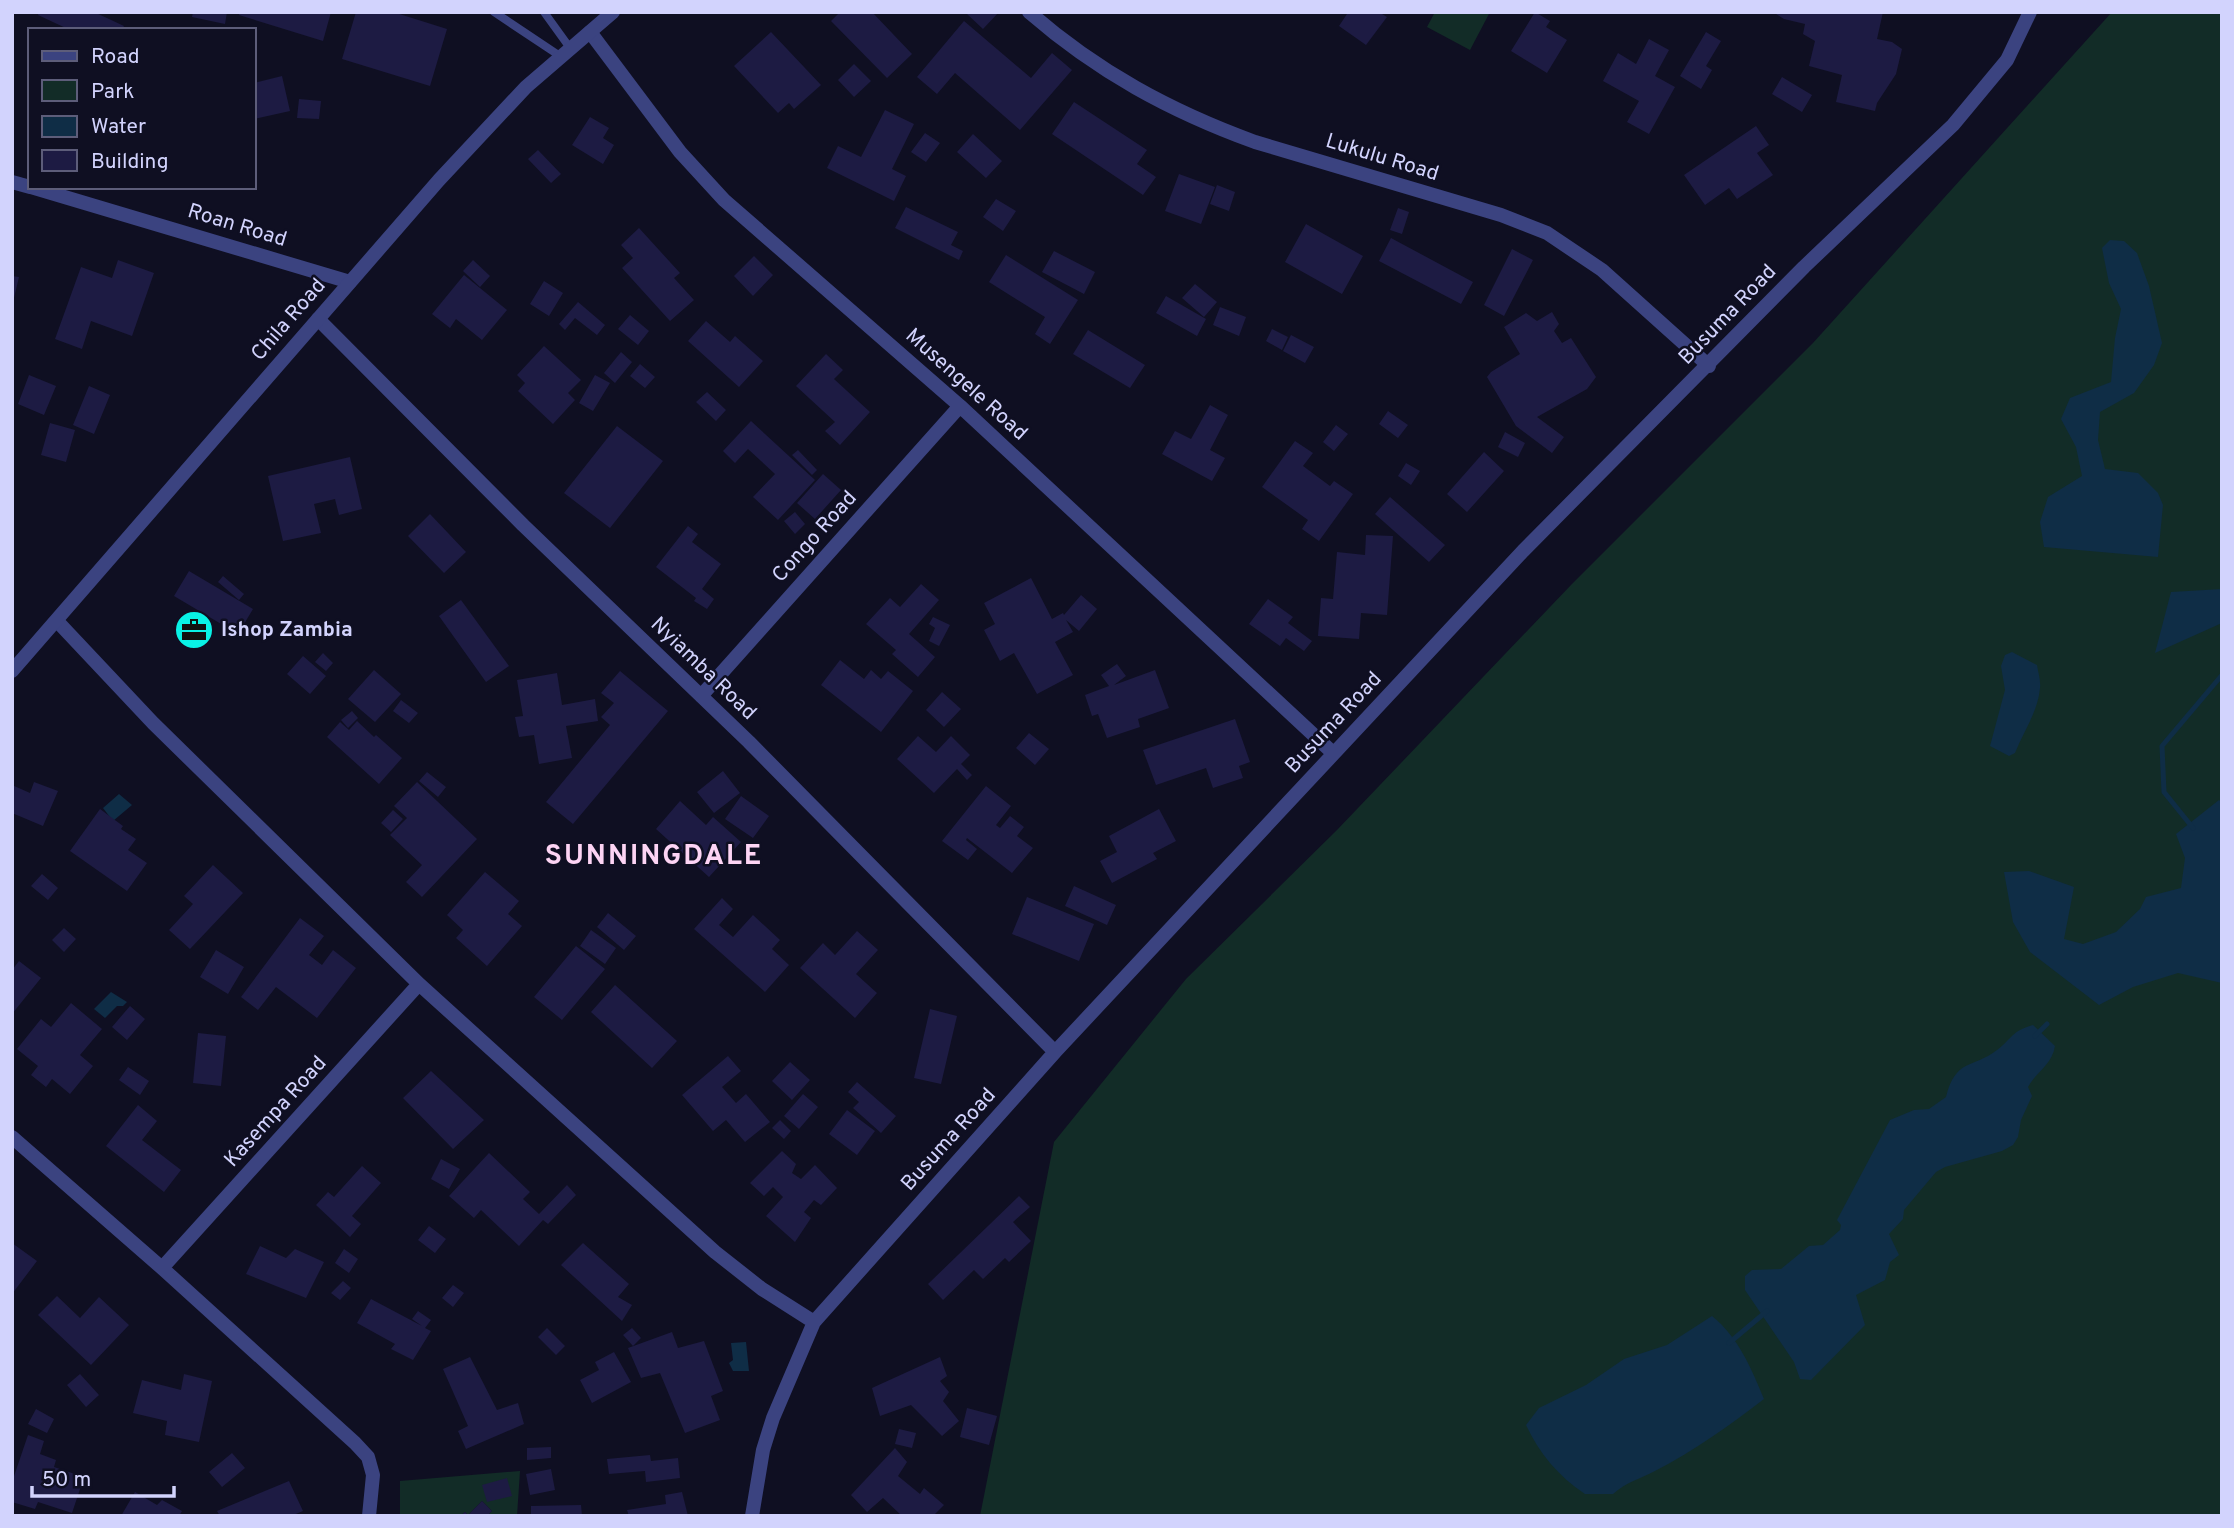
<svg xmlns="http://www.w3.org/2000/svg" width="2234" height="1528" font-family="Overpass,sans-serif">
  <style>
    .green { fill: #122c27 }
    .water { fill: #0f2d46 }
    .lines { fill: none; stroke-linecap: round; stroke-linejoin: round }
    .stream { stroke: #0f2d46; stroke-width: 5 }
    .building { fill: #1d1b43 }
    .service { stroke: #3b4380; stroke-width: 8 }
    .minor { stroke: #3b4380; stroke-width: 14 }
    .tertiary { stroke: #3b4380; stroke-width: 14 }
    .labels { text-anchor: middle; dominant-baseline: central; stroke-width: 5; stroke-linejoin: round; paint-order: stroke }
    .street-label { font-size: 21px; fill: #d2d3fd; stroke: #0f0f22 }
    .poi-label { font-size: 21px; font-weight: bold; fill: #d2d3fd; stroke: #0f0f22; text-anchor: start }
    .district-label { font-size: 28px; font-weight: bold; letter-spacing: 2px; fill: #fdd4f4; stroke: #0f0f22 }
  </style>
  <rect width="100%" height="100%" fill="#0f0f22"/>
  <path class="green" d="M1435,12H1490L1470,50L1427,27Z
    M2112,12H2222V1516H980L1054,1142L1186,979L1337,830L1571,585L1813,343Z
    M520,1471L517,1516H487L492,1511L482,1501L468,1515L465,1512L460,1516H400V1481Z"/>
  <path class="water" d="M2110,240L2124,241L2137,253L2149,286L2162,343L2154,365L2134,393L2100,412L2098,440L2105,469L2138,473L2158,493L2163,505L2158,557L2044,547L2040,522L2048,497L2082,476L2076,447L2061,419L2070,398L2111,382L2115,338L2121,309L2109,283L2102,248Z
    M2222,589V623L2155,653L2171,592Z
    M2012,652L2037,665C2038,672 2041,681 2040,688C2038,712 2023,732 2015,753L2009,756L1990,746L2005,690L2001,666L2005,655Z
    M119,794L132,805L113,821L103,808Z
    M2219,800L2222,803V983L2178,973L2133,987L2099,1005L2030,952L2013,922L2004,872L2029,871L2074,887L2064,939L2083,944L2116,932L2140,909L2146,897L2181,888L2185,858L2176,834Z
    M111,992L127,1002L123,1006H117L105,1018L94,1009Z
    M2033,1025L2055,1046C2052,1065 2036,1072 2028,1087L2032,1096L2021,1120L2018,1137L2013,1145L2002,1151L1945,1167L1936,1172L1904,1210L1903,1219L1889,1234L1899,1255L1890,1262L1885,1280L1856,1295L1865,1325L1811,1380L1800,1379L1794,1362L1745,1290V1276L1752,1270L1781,1269L1809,1246L1823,1245L1840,1230L1841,1225L1837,1220L1890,1120L1914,1110L1929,1109L1946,1097C1956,1058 1972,1069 1997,1050C2014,1037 2010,1032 2033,1025Z
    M1712,1316C1739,1338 1751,1368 1764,1399C1730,1425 1694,1451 1655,1471C1640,1479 1626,1482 1613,1494H1585C1559,1477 1539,1453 1526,1425L1539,1408L1586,1385L1624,1359L1667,1345Z
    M746,1342L749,1371H733L729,1363L733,1360L731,1343Z"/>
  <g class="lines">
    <path class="stream" d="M2193,828L2164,792L2162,746L2222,675
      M2035,1036L2047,1024
      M1729,1343L1767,1311"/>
  </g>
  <path class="building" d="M39,12H94L124,26L122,30H70L38,15Z
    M193,12H227L225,24L192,17Z
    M240,12H331L323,41L239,15Z
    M356,12H393L447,29L430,86L342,59Z
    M840,12H872L912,54L887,78L831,21Z
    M969,12H999L983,29L967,14Z
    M1345,12H1383L1382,14L1387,17L1366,45L1339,26L1347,14Z
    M1535,12L1550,21L1546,27L1567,40L1547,73L1511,51Z
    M1773,12H1883L1877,39L1892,42L1902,49L1896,74L1877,103L1875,111L1836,102L1842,75L1809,66L1815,41L1803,34L1805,24L1784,19Z
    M964,21L1031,78L1052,53L1072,70L1020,130L955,73L937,94L917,77Z
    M771,32L821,85L794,109L789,103L778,113L734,66Z
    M1706,32L1721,41L1706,66L1712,70L1701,89L1680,76Z
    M1649,39L1669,50L1655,76L1675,87L1649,134L1627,122L1639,101L1603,81L1618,53L1636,64Z
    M854,64L871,81L854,97L838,80Z
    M282,76L290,111L254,119V83Z
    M1782,77L1812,95L1802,112L1772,94Z
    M299,99L321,101L319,119L297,118Z
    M1074,102L1147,150L1137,164L1156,177L1143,195L1052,134Z
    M885,110L914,124L892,169L906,176L894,201L827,168L838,146L861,157Z
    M590,117L609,128L603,138L614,145L603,164L572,145Z
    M1756,126L1769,145L1757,153L1773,175L1737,199L1729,188L1705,205L1684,175Z
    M925,133L940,143L926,162L911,152Z
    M973,134L1002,161L986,178L957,152Z
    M538,150L561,174L551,183L528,159Z
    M1179,174L1215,187L1201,224L1165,211Z
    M1217,185L1235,192L1229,211L1210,204Z
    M996,199L1016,211L1003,231L983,217Z
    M906,207L958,232L951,245L963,251L959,260L895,228Z
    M1398,208L1409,212L1402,234L1390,230Z
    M1306,224L1363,256L1342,294L1285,262Z
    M639,228L680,273L674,278L694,300L670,321L622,268L633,258L621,245Z
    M1391,238L1473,282L1461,304L1379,261Z
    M1512,249L1533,260L1504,316L1484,305Z
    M1054,251L1095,272L1084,294L1042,272Z
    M1006,255L1078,300L1050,344L1035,334L1045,317L989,282Z
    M754,256L773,275L753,296L734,276Z
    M118,260L154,273L132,336L91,321L82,349L55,339L81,267L112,278Z
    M473,260L490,276L480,287L463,271Z
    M464,275L507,310L482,340L456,319L450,328L432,314Z
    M12,276L19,277L13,302H12Z
    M544,281L563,293L549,316L530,304Z
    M1195,284L1217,302L1204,317L1182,298Z
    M1166,296L1206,319L1197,336L1156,313Z
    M578,302L605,325L597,335L575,318L565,330L559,324Z
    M1220,307L1246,317L1239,336L1213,325Z
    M1552,312L1559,324L1554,331L1562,343L1571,338L1596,377L1587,389L1537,417L1564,437L1552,453L1516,426L1487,377L1491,372L1520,354L1504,327L1526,313L1537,321Z
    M630,315L649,331L638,345L618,329Z
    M706,321L730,342L735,336L763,361L739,387L688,341Z
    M1272,329L1288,337L1282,350L1266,341Z
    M1088,330L1145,365L1130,388L1073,354Z
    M1291,335L1314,347L1305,363L1283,351Z
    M544,346L581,380L568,393L575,400L553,424L518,391L525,383L517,375Z
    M621,352L632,362L615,383L604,373Z
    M826,354L843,370L834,379L870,412L840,445L825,431L835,422L796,386Z
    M640,364L655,377L645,388L630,376Z
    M29,375L56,386L44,415L18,404Z
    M595,375L610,383L593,411L579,403Z
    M89,386L110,395L94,434L73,425Z
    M707,392L726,410L716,421L696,402Z
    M1210,405L1228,415L1210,450L1225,458L1212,481L1162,454L1175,431L1191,439Z
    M1388,411L1408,425L1398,438L1379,424Z
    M751,421L815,480L778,520L753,497L775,474L748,449L735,463L723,451Z
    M50,423L75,430L66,462L41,455Z
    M1336,425L1348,434L1334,451L1323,442Z
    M617,426L663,461L610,528L564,493Z
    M1505,432L1525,443L1518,457L1498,447Z
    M1295,441L1313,453L1303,466L1330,486L1334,481L1353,494L1319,541L1302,529L1308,520L1262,487Z
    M798,450L817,470L812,475L792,455Z
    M1484,452L1504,471L1467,512L1447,494Z
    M350,457L362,509L339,515L335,499L314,504L321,533L283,541L268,476Z
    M1406,463L1420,471L1411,485L1398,476Z
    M823,474L841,490L815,519L797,503Z
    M1390,497L1445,545L1429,562L1375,514Z
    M795,512L805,524L795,534L784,521Z
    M430,514L466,552L444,573L408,536Z
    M688,526L698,534L692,542L721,564L702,589L714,599L707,609L694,601L696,598L656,567Z
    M1366,535L1393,536L1387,615L1361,613L1359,639L1318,636L1321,598L1333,599L1337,552L1365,555Z
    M189,571L253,609L238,634L174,596Z
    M223,576L244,594L239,600L218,582Z
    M1031,578L1052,619L1063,613L1064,615L1081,595L1097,609L1079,631L1066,620L1073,632L1055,642L1073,675L1037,694L1014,653L1000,661L984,630L995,624L984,603Z
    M921,584L939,600L909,634L935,657L918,677L892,654L896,650L866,624L890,598L900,607Z
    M1268,599L1293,617L1288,623L1312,641L1304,651L1286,638L1280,646L1249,624Z
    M461,600L509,666L486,682L439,616Z
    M933,617L950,625L939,646L929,641L935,628L929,624Z
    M323,653L333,663L326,671L315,662Z
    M303,656L326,676L310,694L287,674Z
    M840,660L864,679L871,670L881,679L888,671L913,691L881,732L821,685Z
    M1117,664L1126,676L1114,685L1155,670L1169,708L1138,719L1140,727L1107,738L1098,714L1092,716L1085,695L1109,686L1101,675Z
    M374,670L401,694L375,722L348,699Z
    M620,671L668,711L573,824L546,802L610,725L601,717L614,703L601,693Z
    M557,673L562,705L595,699L598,721L566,726L572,758L539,764L534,735L519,737L515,717L523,716L517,680Z
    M942,692L961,709L944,727L926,710Z
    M401,700L418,713L409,723L393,711Z
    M352,711L358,718L348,728L341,720Z
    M1235,719L1250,762L1239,766L1243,778L1213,788L1206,768L1156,785L1143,750Z
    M357,721L374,737L376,735L402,758L379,784L327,737L340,722L349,730Z
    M1029,733L1049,749L1035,765L1016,748Z
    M918,736L936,752L951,736L970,755L961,764L972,775L967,780L957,769L934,793L897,759Z
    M723,771L740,793L714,813L697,792Z
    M427,772L446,787L438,797L419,781Z
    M34,782L58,791L43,826L12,813V785L30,793Z
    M417,782L477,839L422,897L406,882L422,865L390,835L407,818L394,806Z
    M986,786L1011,806L996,825L1000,828L1010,816L1024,827L1017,836L1033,848L1012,873L967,838L966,840L977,849L968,860L942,841Z
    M741,796L769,816L753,838L725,819Z
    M680,801L706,825L713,817L741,842L709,877L656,829Z
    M100,809L123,826L121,829L136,839L128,850L147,863L127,891L70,851Z
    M1159,809L1176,841L1153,853L1157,859L1112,883L1100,861L1117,852L1109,836Z
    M393,810L403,819L391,832L381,823Z
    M213,865L243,893L190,949L169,930L193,904L184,896Z
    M485,872L519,901L508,914L522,926L487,966L456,938L463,930L447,915Z
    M42,874L58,888L48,900L31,886Z
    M1074,886L1116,905L1107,925L1065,906Z
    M1027,897L1094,924L1079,961L1012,934Z
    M722,898L733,909L719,925L733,937L753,915L780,940L772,949L789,965L765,992L694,929Z
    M608,913L636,936L624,950L597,927Z
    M300,918L324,936L309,955L322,965L333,950L356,968L317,1018L276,987L258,1010L241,997Z
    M64,928L76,939L64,952L52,940Z
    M591,930L616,948L605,964L580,946Z
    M857,931L878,950L856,974L877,993L855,1018L800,968L823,943L835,955Z
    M576,946L605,969L562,1020L534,997Z
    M216,950L244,967L228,994L200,977Z
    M19,961L41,978L12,1014V970Z
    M615,985L677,1041L652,1068L591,1012Z
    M71,1003L102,1029L80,1055L93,1066L70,1094L52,1079L46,1087L31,1075L38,1066L17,1049L41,1019L51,1027Z
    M130,1006L145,1019L127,1040L112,1027Z
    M930,1009L957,1016L941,1084L914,1078Z
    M198,1033L226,1036L221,1086L193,1083Z
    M728,1056L741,1071L722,1087L736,1103L746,1094L770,1122L745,1142L726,1120L713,1131L682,1095Z
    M790,1062L810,1080L792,1100L772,1081Z
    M128,1067L149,1081L140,1095L119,1080Z
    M431,1071L484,1120L453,1149L403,1098Z
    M857,1082L896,1116L881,1133L853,1108L859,1102L848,1092Z
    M803,1094L818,1107L799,1129L784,1116Z
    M138,1105L157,1121L142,1140L181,1170L164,1192L106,1146Z
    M847,1110L875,1131L857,1155L829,1134Z
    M780,1120L791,1131L784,1139L772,1128Z
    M782,1151L796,1164L792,1173L801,1179L815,1165L837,1188L821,1205L814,1200L804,1212L811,1218L795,1242L766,1216L783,1197L773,1187L764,1196L750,1183Z
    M489,1153L530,1192L523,1199L539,1214L567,1185L576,1195L548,1224L543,1220L519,1246L481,1210L474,1218L449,1196Z
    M441,1159L460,1169L449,1189L431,1179Z
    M362,1166L381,1183L352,1216L361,1224L350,1237L316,1205L328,1192L334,1197Z
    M1019,1196L1030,1207L1013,1222L1031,1241L1009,1262L1005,1258L983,1279L974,1270L943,1300L928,1284Z
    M429,1226L446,1239L435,1253L418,1240Z
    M12,1243L37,1261L12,1294Z
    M583,1243L629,1284L618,1297L632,1305L622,1321L561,1265Z
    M260,1246L286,1258L295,1249L324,1262L306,1298L246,1274Z
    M344,1249L358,1259L349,1273L335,1263Z
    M343,1281L351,1288L340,1300L331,1293Z
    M453,1285L464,1293L453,1307L442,1298Z
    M57,1296L80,1318L99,1297L129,1325L91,1365L38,1315Z
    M371,1299L422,1326L412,1319L418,1311L431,1320L425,1328L431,1331L413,1360L391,1349L395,1344L357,1323Z
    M547,1328L565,1346L556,1355L538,1337Z
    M632,1328L641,1338L633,1346L623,1335Z
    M672,1332L678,1348L704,1341L723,1391L711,1396L720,1420L685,1433L660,1373L641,1378L628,1348Z
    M614,1352L631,1382L592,1403L580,1380L599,1370L595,1362Z
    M470,1357L497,1410L518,1403L524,1424L466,1449L458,1431L468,1426L443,1369Z
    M940,1357L947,1376L940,1381L949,1392L943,1401L959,1421L942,1436L911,1405L880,1416L872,1388Z
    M80,1374L99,1395L86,1407L67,1385Z
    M184,1374L212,1381L199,1442L165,1435L167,1421L133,1413L142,1380L181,1390Z
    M967,1408L997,1416L989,1445L960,1437Z
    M36,1409L54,1419L47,1433L28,1424Z
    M899,1429L916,1433L912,1448L895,1444Z
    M28,1435L44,1441L40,1454L56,1460L54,1467L84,1477L72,1513L38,1502L35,1509L12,1502V1482Z
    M551,1447V1458L527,1460V1448Z
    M895,1448L907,1462L898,1476L920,1494L924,1488L944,1505L933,1516H902L883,1498L867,1512L851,1495Z
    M232,1453L245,1468L222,1487L209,1472Z
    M650,1455L651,1461L678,1458L680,1478L646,1482L645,1471L609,1474L607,1459Z
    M551,1469L555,1490L530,1495L526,1474Z
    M507,1478L512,1496L487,1502L482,1485Z
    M289,1481L303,1511L291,1516H220L217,1511Z
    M135,1492L157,1505L162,1500L182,1511L179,1516H121Z
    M682,1492L688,1516H629L627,1510L666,1504L665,1495Z
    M482,1501L492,1511L487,1516H460L465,1512L468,1515Z
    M581,1505L582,1516H531V1506Z"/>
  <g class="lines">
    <path class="service" d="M494,12L560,56
      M544,12L570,48"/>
    <path class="minor" d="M1029,12C1098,72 1170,111 1255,142L1501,215L1547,233L1602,270L1709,366
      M590,32L680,152L724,200L960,406L1333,753
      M12,182L30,187
      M31,187L350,282
      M318,319L523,525L749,742L1055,1052
      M57,621L153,723L419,984L715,1252L762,1289L814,1322
      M701,696L960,406
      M12,1137L162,1268L355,1443L368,1457L373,1475L369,1516
      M162,1268L419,984
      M752,1516L763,1450L773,1418L814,1322L1055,1052L1523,551L1804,267L1953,125L2007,60L2030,12"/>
    <path class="tertiary" d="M12,671L439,180L526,87L613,12"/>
  </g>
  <defs>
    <symbol id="office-disc" viewBox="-11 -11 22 22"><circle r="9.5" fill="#09f2e6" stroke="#0f0f22"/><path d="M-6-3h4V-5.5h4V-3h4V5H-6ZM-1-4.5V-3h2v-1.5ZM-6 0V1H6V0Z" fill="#111"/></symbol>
  </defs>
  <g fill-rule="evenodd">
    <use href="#office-disc" x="172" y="608" width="44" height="44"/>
  </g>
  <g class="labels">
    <g class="street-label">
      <text transform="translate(1382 158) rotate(17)">Lukulu Road</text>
      <text transform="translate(237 226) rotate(17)">Roan Road</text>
      <text transform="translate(1728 315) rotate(-46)">Busuma Road</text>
      <text transform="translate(289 320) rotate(-49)">Chila Road</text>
      <text transform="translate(966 385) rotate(42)">Musengele Road</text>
      <text transform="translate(815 537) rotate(-48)">Congo Road</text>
      <text transform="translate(703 669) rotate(44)">Nyiamba Road</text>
      <text transform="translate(1334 723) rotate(-47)">Busuma Road</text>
      <text transform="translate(276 1112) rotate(-48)">Kasempa Road</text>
      <text transform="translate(949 1140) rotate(-48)">Busuma Road</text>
    </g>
    <g class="poi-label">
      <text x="221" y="630">Ishop Zambia</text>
    </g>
    <g class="district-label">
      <text x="654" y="857">SUNNINGDALE</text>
    </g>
  </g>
  <rect width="2234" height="1528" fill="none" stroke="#d2d3fd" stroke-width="28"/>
  <rect x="28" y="28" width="228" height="161" fill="#0f0f22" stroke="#5d5d7a" stroke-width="2"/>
  <rect x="42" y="51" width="35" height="10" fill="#3b4380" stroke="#5d5d7a" stroke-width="2"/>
  <text x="91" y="63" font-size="21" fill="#d2d3fd">Road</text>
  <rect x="42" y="80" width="35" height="21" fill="#122c27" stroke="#5d5d7a" stroke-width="2"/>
  <text x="91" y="98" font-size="21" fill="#d2d3fd">Park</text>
  <rect x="42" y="116" width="35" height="21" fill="#0f2d46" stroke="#5d5d7a" stroke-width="2"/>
  <text x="91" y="133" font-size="21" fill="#d2d3fd">Water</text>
  <rect x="42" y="150" width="35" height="21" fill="#1d1b43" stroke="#5d5d7a" stroke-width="2"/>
  <text x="91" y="168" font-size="21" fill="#d2d3fd">Building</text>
  <path d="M32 1486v10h142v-10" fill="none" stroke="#d2d3fd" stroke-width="3.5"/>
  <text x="42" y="1486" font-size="21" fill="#d2d3fd" stroke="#0f0f22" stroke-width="5" paint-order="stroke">50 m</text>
</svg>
